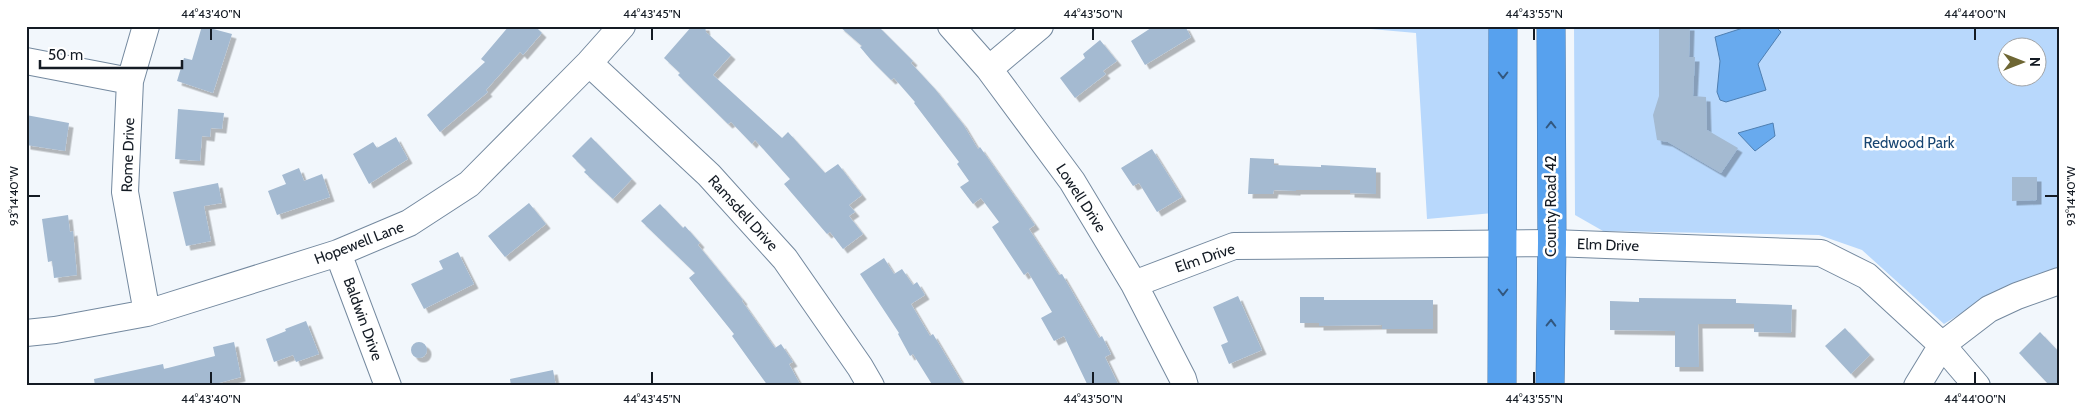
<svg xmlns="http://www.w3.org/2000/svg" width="2085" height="412" font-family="Cabin,sans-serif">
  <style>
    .green { fill: #b8d8fc; fill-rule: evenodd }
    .water { fill: #68aaee; stroke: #4f7fb1 }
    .building { fill: #a4bad1; filter: url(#shadow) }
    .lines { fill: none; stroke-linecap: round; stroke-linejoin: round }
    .minor-casing { stroke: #74899f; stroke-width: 28 }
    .highway-casing { stroke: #4072a7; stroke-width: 29 }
    .minor { stroke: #fff; stroke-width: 26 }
    .highway { stroke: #57a1ee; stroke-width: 28 }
    .oneway { stroke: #32577f }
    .ticks { fill: none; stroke: #141b24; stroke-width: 2 }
    .labels { text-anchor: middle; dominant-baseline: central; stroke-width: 5; stroke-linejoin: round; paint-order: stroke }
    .park-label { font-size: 15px; fill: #184673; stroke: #fff }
    .street-label { font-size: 15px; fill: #141b24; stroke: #fff }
    .neatline { fill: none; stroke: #141b24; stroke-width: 2 }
    .ticks-label { font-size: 12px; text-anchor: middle; fill: #141b24 }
  </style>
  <defs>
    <filter id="shadow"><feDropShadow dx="4.5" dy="4.5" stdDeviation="0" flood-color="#0004"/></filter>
  </defs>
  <rect width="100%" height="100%" fill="#f2f7fc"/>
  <path class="green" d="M1490,26L1493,213L1427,219L1416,33L1337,26Z
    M1574,26H2059V267L2000,289L1944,324L1862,250L1819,235L1603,231L1575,215ZM2008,48H2038V78H2008Z"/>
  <path class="water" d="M1749,26H1775L1781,32L1758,64L1766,90L1726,102L1720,100L1717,92L1720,61L1715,37Z
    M1773,123L1775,136L1755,151L1738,133Z"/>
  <path class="building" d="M202,26L232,34L213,93L177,81L184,58L192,60Z
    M509,26H535L542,33L523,55L520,52L486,90L488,92L440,132L427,115L485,62L481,59Z
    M692,26H705L706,32L731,55L713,75L782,138L788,132L825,173L838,164L862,195L849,205L855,212L849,216L863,234L843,249L830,232L827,234L784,184L790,179L755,140L752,144L731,122L728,124L678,75L680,73L664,58Z
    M839,26H878L913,61L911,63L935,89L963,124L978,149L980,147L1035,225L1029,229L1059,275L1062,274L1099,338L1102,336L1111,354L1105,357L1119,386H1088L1064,336L1054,341L1041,318L1052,312L1028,272L1024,275L992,227L999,222L981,198L973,204L960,187L969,181L957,164L959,162L914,103L915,102L894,78L891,80L871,60L860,47L862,46Z
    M1154,26H1185L1191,37L1145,65L1131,41Z
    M1659,26H1690L1689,57H1695L1693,96L1706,97L1707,130L1738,148L1721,173L1668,142L1657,140L1653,115L1659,96Z
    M1100,40L1117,61L1103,71L1106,74L1075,98L1060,78L1085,58L1083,54Z
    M178,109L224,113L222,129L211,128L210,137L202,136L200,161L175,159Z
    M26,115L69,123L65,151L26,145Z
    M396,137L408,159L369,184L353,154L373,142L377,148Z
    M591,137L632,179L613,199L584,172L586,170L572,156Z
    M1152,149L1182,197L1157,212L1139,183L1133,186L1121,168Z
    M1250,158L1274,159V165L1321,167V165L1376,168V194L1350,193V190H1296V191L1274,190L1273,194H1248Z
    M299,168L304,181L322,174L330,197L277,215L268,191L286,184L282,175Z
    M2012,177H2037V200L2012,201Z
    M218,183L222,203L204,206L211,241L186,246L173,192Z
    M529,203L546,224L505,257L488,236Z
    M660,204L683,228L685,226L700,243L698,245L743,300L742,301L775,348L781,344L793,362L789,364L801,386H768L732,336L734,334L689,278L695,273L641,221Z
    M68,215L70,232L73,231L77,275L54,278L52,261L48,262L42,219Z
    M458,252L474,284L424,309L411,284L443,269L439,261Z
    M884,258L894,274L902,269L913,285L917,282L925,295L911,304L930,336L933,334L964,386H933L913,354L910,356L898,334L899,333L860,274Z
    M1238,296L1262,350L1229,364L1221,345L1228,342L1213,307Z
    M1300,297H1324V300H1433V329H1382V325L1319,326V323H1300Z
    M1639,298L1736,299V303L1792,305L1791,333L1754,332V324H1698L1699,367H1675V331L1610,330V301L1639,302Z
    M306,321L319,354L296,362L293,355L274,362L266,339L286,331L285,329Z
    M1845,328L1870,355L1851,374L1825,346Z
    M2040,332L2059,352V386H2050L2019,353Z
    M411 350a8 8 0 1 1 16 0a8 8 0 1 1-16 0Z
    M234,342L241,377L208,386H95L94,379L163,364L164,369L215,356L213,347Z
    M553,370L556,386H511L510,379Z"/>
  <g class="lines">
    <defs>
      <path id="minor" d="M146,26L130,81L125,192L147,313
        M951,26L989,69L1072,181L1134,284L1183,379L1185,386
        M26,61L130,81
        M589,63L709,175L785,259L860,367L871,386
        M989,69L1040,26
        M338,253L388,386
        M1134,284L1234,246L1552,243L1821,253L1867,276L1942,345L1977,386
        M26,333L55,330L147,313L338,253L409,223L469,184L589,63L622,26
        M1917,386L1942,345L1989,309L2017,296L2059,281"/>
      <path id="highway" d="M1502,386L1503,26
        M1550,386L1552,243L1551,26"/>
    </defs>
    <use href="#minor" class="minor-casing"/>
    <use href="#highway" class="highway-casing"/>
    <use href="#minor" class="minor"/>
    <use href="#highway" class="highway"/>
  </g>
  <defs><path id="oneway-chevron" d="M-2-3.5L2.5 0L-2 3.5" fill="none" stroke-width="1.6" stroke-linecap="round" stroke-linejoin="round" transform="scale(1.25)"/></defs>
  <g class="oneway">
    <use href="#oneway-chevron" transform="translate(1503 75) rotate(90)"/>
    <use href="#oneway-chevron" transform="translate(1551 125) rotate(-90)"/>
    <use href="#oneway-chevron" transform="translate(1503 292) rotate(90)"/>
    <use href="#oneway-chevron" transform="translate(1551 323) rotate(-89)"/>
  </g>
  <path class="ticks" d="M211,28V40M652,28V40M1093,28V40M1534,28V40M1975,28V40M28,196H40M2045,196H2058M211,372V384M652,372V384M1093,372V384M1534,372V384M1975,372V384"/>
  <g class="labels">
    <g class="park-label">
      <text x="1909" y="143">Redwood Park</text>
    </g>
    <g class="street-label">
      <text transform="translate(128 155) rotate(-88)">Rome Drive</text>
      <text transform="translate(1081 198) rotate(57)">Lowell Drive</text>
      <text transform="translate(1551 206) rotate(-90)">County Road 42</text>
      <text transform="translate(743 213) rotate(48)">Ramsdell Drive</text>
      <text transform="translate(359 243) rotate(-21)">Hopewell Lane</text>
      <text transform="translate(1608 245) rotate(2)">Elm Drive</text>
      <text transform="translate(1205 258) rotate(-19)">Elm Drive</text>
      <text transform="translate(363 319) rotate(70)">Baldwin Drive</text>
    </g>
  </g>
  <rect width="2085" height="412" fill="none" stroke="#ffffff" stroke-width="55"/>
  <g transform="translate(2022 62) rotate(90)"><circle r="24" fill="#ffffff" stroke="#a1a4a7"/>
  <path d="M0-4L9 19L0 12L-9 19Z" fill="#6e6633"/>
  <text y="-8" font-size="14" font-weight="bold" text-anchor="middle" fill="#141b24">N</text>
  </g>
  <path d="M40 60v8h142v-8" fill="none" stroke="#141b24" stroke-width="2.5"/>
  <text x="48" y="60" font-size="15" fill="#141b24" stroke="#ffffff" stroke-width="4" paint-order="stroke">50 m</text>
  <rect x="28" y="28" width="2030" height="356" class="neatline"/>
  <g class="ticks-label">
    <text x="211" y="18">44°43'40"N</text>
    <text x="652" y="18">44°43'45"N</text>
    <text x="1093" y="18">44°43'50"N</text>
    <text x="1534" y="18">44°43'55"N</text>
    <text x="1975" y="18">44°44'00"N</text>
    <text transform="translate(2071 196) rotate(-90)" y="4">93°14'40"W</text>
    <text transform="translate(14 196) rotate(-90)" y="4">93°14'40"W</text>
    <text x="211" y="403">44°43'40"N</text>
    <text x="652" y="403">44°43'45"N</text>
    <text x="1093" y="403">44°43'50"N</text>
    <text x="1534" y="403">44°43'55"N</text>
    <text x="1975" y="403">44°44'00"N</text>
  </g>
</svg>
